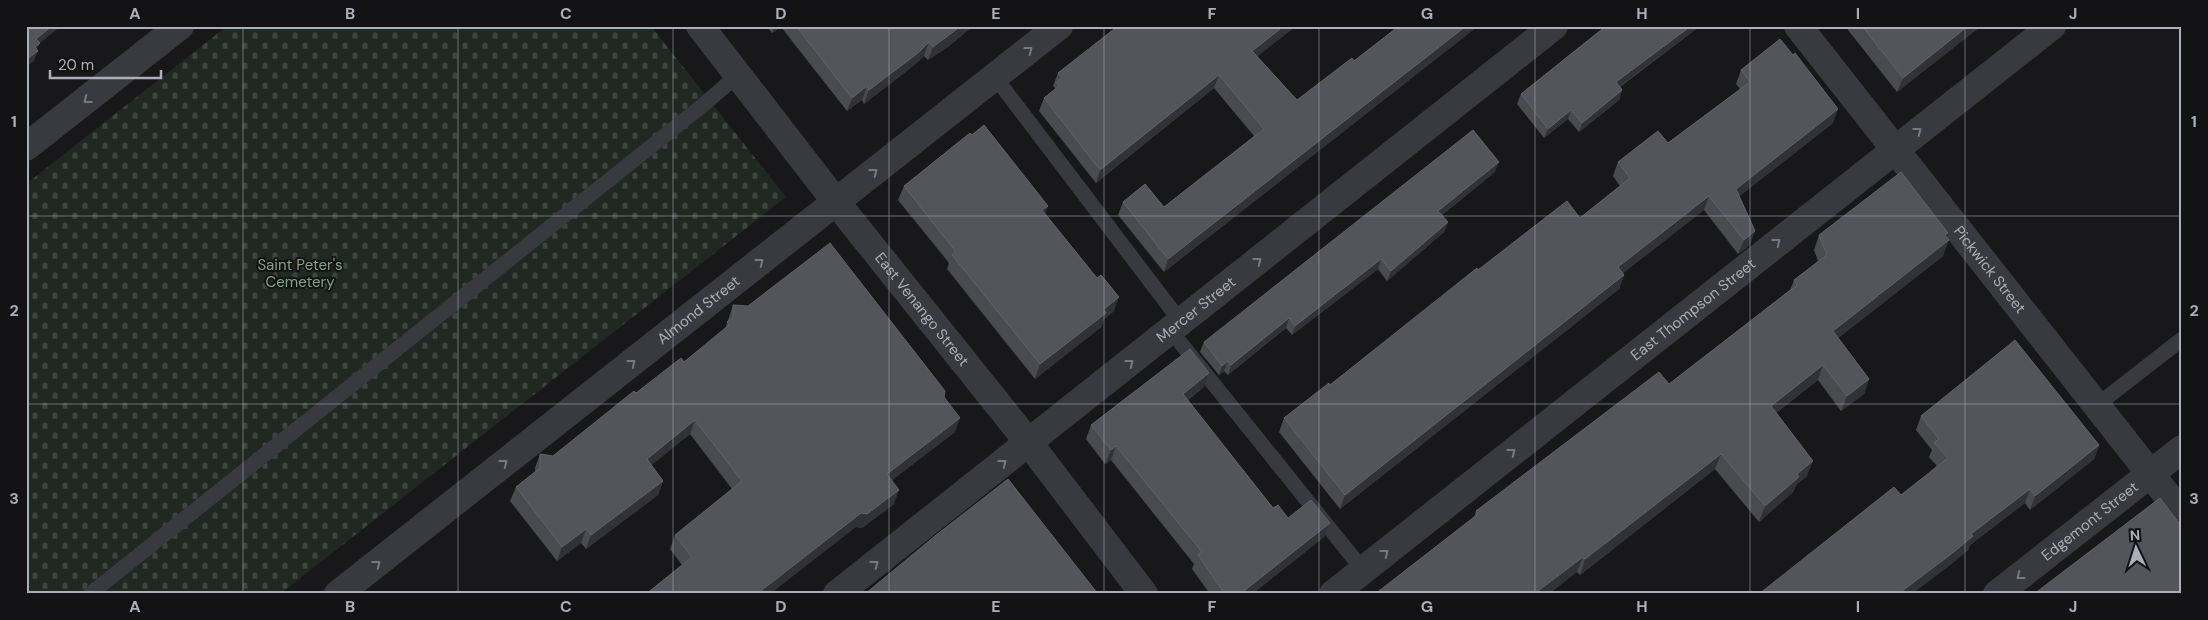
<svg xmlns="http://www.w3.org/2000/svg" width="2208" height="620" font-family="'DM Sans',sans-serif">
  <style>
    .cemetery { fill: url(#cemetery-stones) }
    .lines { fill: none; stroke-linecap: round; stroke-linejoin: round }
    .lane { stroke: #393a3f; stroke-width: 15 }
    .street { stroke: #393a3f; stroke-width: 28 }
    .wall { fill: #494b4f }
    .shaded-wall { fill: #313235 }
    .building { fill: #54555b; stroke: #61636a }
    .oneway { stroke: #777a83 }
    .grid { fill: none; stroke: #aaafba; stroke-width: 1; stroke-opacity: 0.55 }
    .labels { text-anchor: middle; dominant-baseline: central; stroke-width: 4; stroke-linejoin: round; paint-order: stroke }
    .park-label { font-size: 15px; fill: #80a682; stroke: #131315 }
    .street-label { font-size: 15px; fill: #aaafba; stroke: #131315 }
    .neatline { fill: none; stroke: #aaafba; stroke-width: 2 }
    .grid-label { font-size: 16px; text-anchor: middle; font-weight: bold; fill: #aaafba }
  </style>
  <defs>
    <pattern id="cemetery-stones" width="16" height="16" patternUnits="userSpaceOnUse" patternTransform="scale(1.25)"><rect width="16" height="16" fill="#1f2821"/><path d="M2 7V4a2 2 0 0 1 4 0v3zM10 15v-3a2 2 0 0 1 4 0v3z" fill="#3d453f"/></pattern>
  </defs>
  <rect width="100%" height="100%" fill="#18181a"/>
  <path class="cemetery" d="M227,26H651L786,197L280,594H26V184Z"/>
  <g class="lines">
    <path class="lane" d="M995,77L1181,322
      M1171,331L1363,570
      M2096,406L2182,339
      M90,594L703,105L738,75"/>
    <g class="street">
      <path id="s1" d="M700,26L836,202L1029,443L1144,594"/>
      <path id="s2" d="M1798,26L2182,514"/>
      <path d="M26,147L180,26"/>
      <path id="s3" d="M338,594L1059,26"/>
      <path id="s4" d="M837,594L1554,26"/>
      <path id="s5" d="M1333,594L2052,26"/>
      <path id="s6" d="M1997,594L2182,449"/>
    </g>
  </g>
  <path class="wall" d="M766,26H973L949,46L928,60L924,56L913,66L864,104L862,100L847,111L781,27L772,33Z
    M1118,26H1296L1257,56L1297,100L1354,61L1399,26H1478L1164,272L1118,215L1123,202L1164,207L1254,136L1214,88L1096,183L1039,111L1044,98L1054,90L1055,88L1053,86L1058,73Z
    M1606,26H1700L1620,87L1622,90L1619,100L1579,132L1568,119L1544,138L1517,104L1521,94Z
    M1849,26H1981L1897,92L1848,30Z
    M1741,70L1833,123L1739,196L1750,245L1738,254L1704,210L1623,273L1624,275L1619,289L1340,509L1279,432L1284,418L1330,385L1478,270L1580,218L1620,186L1613,176L1618,162L1668,143L1740,89L1736,84Z
    M1495,172L1442,215L1448,222L1444,232L1387,281L1378,269L1292,335L1286,328L1228,375L1224,371L1219,375L1200,352L1204,342Z
    M904,186L1045,214L1114,311L1104,319L1101,327L1035,379L947,269L949,263L898,200Z
    M1819,235L1947,237L1943,256L1838,338L1869,379L1864,394L1841,411L1818,380L1776,413L1807,476L1796,485L1793,492L1759,522L1715,469L1580,575L1577,572L1474,517L1476,511L1669,384L1790,290L1794,280L1818,261L1814,250Z
    M733,305L944,397L955,432L892,480L894,504L862,528L856,527L682,565L670,549L675,535L732,489L690,434L651,465L663,481L658,495L586,549L581,543L557,561L510,501L516,487L535,472V468L540,454L553,456L684,362L725,329Z
    M1204,387L1188,400L1273,508L1288,518L1330,523L1324,537L1252,594H1210L1192,569L1194,564L1111,460L1105,464L1086,439L1091,425Z
    M1921,416L2099,445L2094,459L2030,510L2025,503L1970,545L1968,550L1945,569L1901,495L1937,466L1929,457L1932,450L1916,430Z"/>
  <path class="shaded-wall" d="M52,26H61L40,43L36,52L38,51L34,61L26,67V60L36,39Z
    M775,26H781L772,33Z
    M961,26H973L949,46L928,60L933,47Z
    M1284,26H1296L1248,64L1252,51Z
    M1466,26H1478L1164,272L1168,259Z
    M1691,26H1700L1612,92L1616,82Z
    M1968,26H1981L1897,92L1903,78Z
    M929,42L924,56L913,66L864,104L869,90Z
    M1219,75L1214,88L1096,183L1100,170Z
    M867,86L862,100L847,111L852,98Z
    M1622,90L1619,100L1579,132L1582,123Z
    M1838,109L1833,123L1731,203L1736,189Z
    M1571,110L1568,119L1544,138L1548,129Z
    M1499,162L1495,172L1435,220L1438,211Z
    M1709,196L1704,210L1613,281L1618,267Z
    M1048,206L1043,220L1042,210Z
    M1448,222L1444,232L1387,281L1391,271Z
    M1755,231L1750,245L1738,254L1744,240Z
    M1948,233L1944,244L1949,240L1943,256L1827,347L1833,331Z
    M1381,259L1378,269L1292,335L1295,326Z
    M1624,275L1619,289L1340,509L1345,495Z
    M1119,297L1114,311L1104,319L1101,327L1035,379L1040,364L1104,309Z
    M1289,318L1286,328L1228,375L1231,365Z
    M1228,361L1224,371L1219,375L1222,366Z
    M1823,365L1818,380L1765,421L1771,406Z
    M1209,373L1204,387L1177,408L1183,394Z
    M1869,379L1864,394L1841,411L1847,396Z
    M960,418L955,432L882,488L887,474Z
    M695,420L690,434L642,473L647,459Z
    M2099,445L2094,459L2030,510L2035,496Z
    M1116,446L1111,460L1105,464L1111,450Z
    M1721,454L1715,469L1580,575L1585,559Z
    M1813,461L1807,476L1796,485L1793,492L1759,522L1765,506L1797,474Z
    M663,481L658,495L586,549L591,535Z
    M2030,489L2025,503L1970,545L1968,550L1945,569L1912,594H1898L1971,534Z
    M899,490L894,504L862,528L856,527L770,594H757L861,513Z
    M1330,523L1324,537L1252,594H1240Z
    M586,529L581,543L557,561L562,547Z
    M1583,557L1577,572L1549,594H1534Z"/>
  <path class="building" d="M26,26H52L36,39L40,43L35,47L38,51L26,60Z
    M796,26H961L933,47L929,42L918,53L869,90L867,86L852,98Z
    M1118,26H1284L1252,51L1297,100L1352,58L1354,61L1399,26H1466L1168,259L1123,202L1145,184L1164,207L1264,129L1219,75L1100,170L1044,98L1059,86L1057,82L1062,78L1058,73Z
    M1606,26H1691L1616,82L1622,90L1582,123L1571,110L1548,129L1521,94Z
    M1862,26H1968L1903,78Z
    M1780,39L1793,55L1795,53L1838,109L1736,189L1755,231L1744,240L1709,196L1618,267L1624,275L1345,495L1284,418L1329,383L1330,385L1477,268L1478,270L1567,201L1580,218L1630,178L1618,162L1658,131L1668,143L1750,82L1741,70Z
    M984,125L1048,206L1042,210L1097,278L1101,275L1119,297L1104,309L1106,313L1040,364L952,255L956,252L904,186L970,133L972,135Z
    M1473,130L1499,162L1438,211L1448,222L1391,271L1381,259L1295,326L1289,318L1231,365L1228,361L1222,366L1204,342Z
    M1901,172L1948,233L1945,235L1949,240L1833,331L1869,379L1847,396L1823,365L1771,406L1813,461L1797,474L1799,477L1765,506L1721,454L1585,559L1583,557L1534,594H1375L1478,514L1476,511L1659,372L1669,384L1797,285L1794,280L1827,255L1819,235Z
    M830,243L945,391L944,397L960,418L887,474L899,490L867,514L861,513L757,594H646L692,557L675,535L742,481L695,420L647,459L663,481L591,535L586,529L562,547L516,487L540,468V454L553,456L634,391L636,393L681,358L684,362L729,325L727,322L733,317V305L748,306Z
    M2015,340L2099,445L2035,496L2030,489L1971,534L1973,536L1950,555L1898,594H1759L1894,487L1901,495L1948,458L1934,443L1939,439L1921,416Z
    M1190,349L1209,373L1183,394L1273,508L1278,505L1288,518L1311,500L1330,523L1240,594H1225L1198,555L1202,552L1116,446L1111,450L1091,425Z
    M1008,479L1098,594H865L935,536Z
    M2160,498L2182,527V594H2034Z"/>
  <defs><path id="oneway-chevron" d="M-2-3.5L2.5 0L-2 3.5" fill="none" stroke-width="1.6" stroke-linecap="round" stroke-linejoin="round" transform="scale(1.25)"/></defs>
  <g class="oneway">
    <use href="#oneway-chevron" transform="translate(1029 50) rotate(-38)"/>
    <use href="#oneway-chevron" transform="translate(87 100) rotate(142)"/>
    <use href="#oneway-chevron" transform="translate(1918 131) rotate(-38)"/>
    <use href="#oneway-chevron" transform="translate(874 172) rotate(-38)"/>
    <use href="#oneway-chevron" transform="translate(1777 242) rotate(-38)"/>
    <use href="#oneway-chevron" transform="translate(1258 261) rotate(-38)"/>
    <use href="#oneway-chevron" transform="translate(760 262) rotate(-38)"/>
    <use href="#oneway-chevron" transform="translate(632 363) rotate(-38)"/>
    <use href="#oneway-chevron" transform="translate(1130 363) rotate(-38)"/>
    <use href="#oneway-chevron" transform="translate(1512 452) rotate(-38)"/>
    <use href="#oneway-chevron" transform="translate(504 463) rotate(-38)"/>
    <use href="#oneway-chevron" transform="translate(1003 463) rotate(-38)"/>
    <use href="#oneway-chevron" transform="translate(1385 553) rotate(-38)"/>
    <use href="#oneway-chevron" transform="translate(377 564) rotate(-38)"/>
    <use href="#oneway-chevron" transform="translate(875 564) rotate(-38)"/>
    <use href="#oneway-chevron" transform="translate(2020 576) rotate(142)"/>
  </g>
  <path class="grid" d="M243,26V594M458,26V594M673,26V594M889,26V594M1104,26V594M1319,26V594M1535,26V594M1750,26V594M1965,26V594M26,216H2182M26,404H2182"/>
  <g class="labels">
    <g class="park-label">
      <text x="300" y="265">Saint Peter's<tspan x="300" dy="17">Cemetery</tspan></text>
    </g>
    <g class="street-label">
      <text stroke="none"><textPath href="#s2" startOffset="310">Pickwick Street</textPath></text>
      <text stroke="none"><textPath href="#s5" startOffset="459">East Thompson Street</textPath></text>
      <text stroke="none"><textPath href="#s3" startOffset="459">Almond Street</textPath></text>
      <text stroke="none"><textPath href="#s1" startOffset="360">East Venango Street</textPath></text>
      <text stroke="none"><textPath href="#s4" startOffset="458">Mercer Street</textPath></text>
      <text stroke="none"><textPath href="#s6" startOffset="118">Edgemont Street</textPath></text>
    </g>
  </g>
  <rect width="2208" height="620" fill="none" stroke="#131315" stroke-width="55"/>
  <g transform="translate(2136 548) rotate(356)" stroke="#131315" stroke-width="4" paint-order="stroke">
  <path d="M0-4L9 19L0 12L-9 19Z" fill="#aaafba"/>
  <text y="-8" font-size="14" font-weight="bold" text-anchor="middle" fill="#aaafba">N</text>
  </g>
  <path d="M50 70v8h111v-8" fill="none" stroke="#aaafba" stroke-width="2.5"/>
  <text x="58" y="70" font-size="15" fill="#aaafba" stroke="#131315" stroke-width="4" paint-order="stroke">20 m</text>
  <rect x="28" y="28" width="2152" height="564" class="neatline"/>
  <g class="grid-label">
    <text x="135" y="19">A</text>
    <text x="350" y="19">B</text>
    <text x="566" y="19">C</text>
    <text x="781" y="19">D</text>
    <text x="996" y="19">E</text>
    <text x="1212" y="19">F</text>
    <text x="1427" y="19">G</text>
    <text x="1642" y="19">H</text>
    <text x="1858" y="19">I</text>
    <text x="2073" y="19">J</text>
    <text x="14" y="127">1</text>
    <text x="2194" y="127">1</text>
    <text x="14" y="316">2</text>
    <text x="2194" y="316">2</text>
    <text x="14" y="504">3</text>
    <text x="2194" y="504">3</text>
    <text x="135" y="612">A</text>
    <text x="350" y="612">B</text>
    <text x="566" y="612">C</text>
    <text x="781" y="612">D</text>
    <text x="996" y="612">E</text>
    <text x="1212" y="612">F</text>
    <text x="1427" y="612">G</text>
    <text x="1642" y="612">H</text>
    <text x="1858" y="612">I</text>
    <text x="2073" y="612">J</text>
  </g>
</svg>
